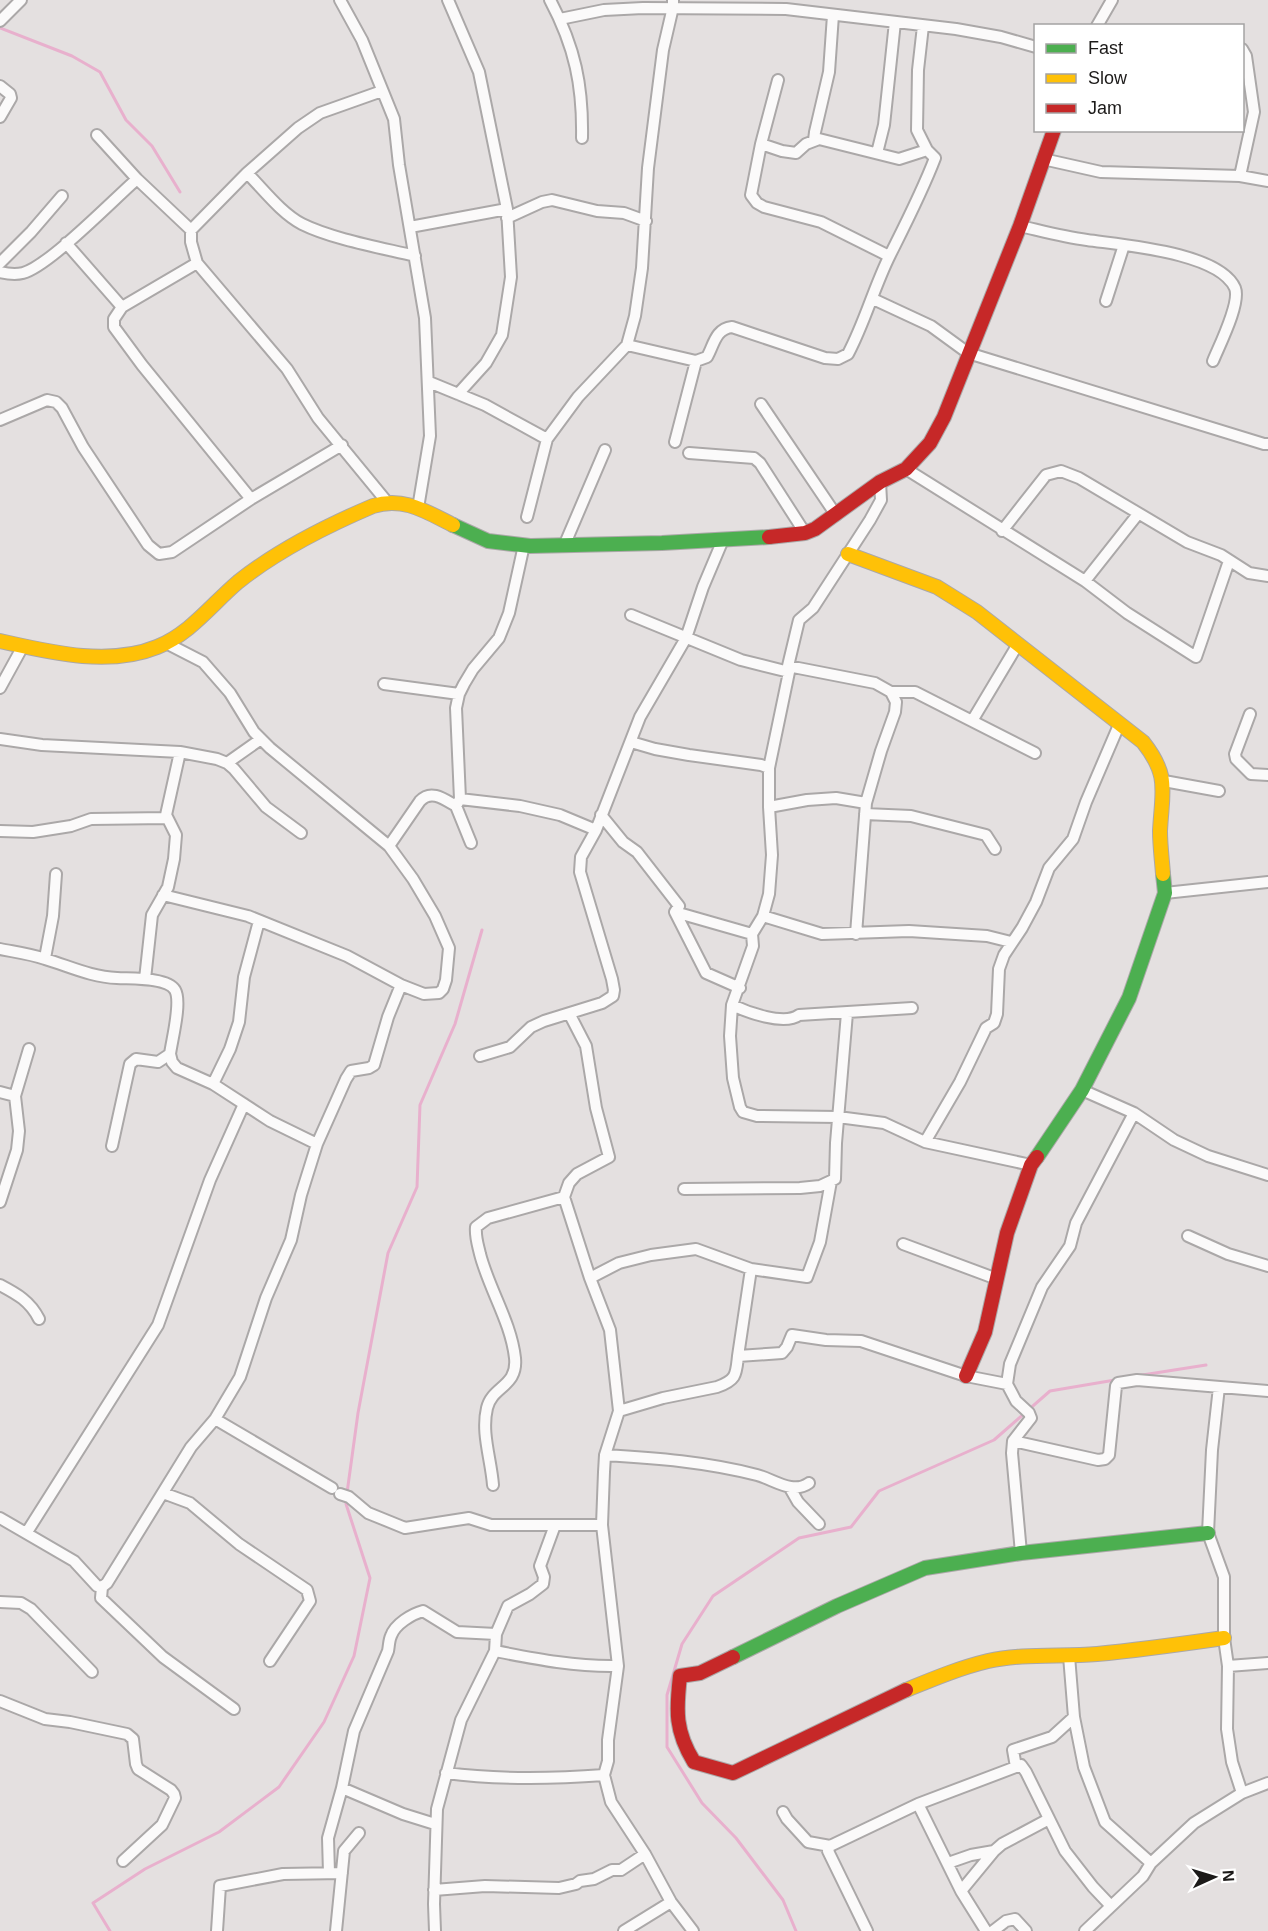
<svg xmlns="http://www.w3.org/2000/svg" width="1268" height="1931" font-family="Helvetica,sans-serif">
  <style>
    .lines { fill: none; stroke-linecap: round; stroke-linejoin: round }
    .stream { stroke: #e8b0cd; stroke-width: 3 }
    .street-casing { stroke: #aba8a8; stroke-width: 14 }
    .fast-casing { stroke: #aba8a8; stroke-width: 16 }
    .slow-casing { stroke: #aba8a8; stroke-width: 16 }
    .jam-casing { stroke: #aba8a8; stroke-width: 16 }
    .street { stroke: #fbfafa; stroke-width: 10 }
    .fast { stroke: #4caf50; stroke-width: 14 }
    .slow { stroke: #ffc107; stroke-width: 14 }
    .jam { stroke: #c62828; stroke-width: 14 }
  </style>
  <rect width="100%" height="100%" fill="#e4e0e0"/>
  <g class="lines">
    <path class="stream" d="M0,28L72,56L100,72L126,120L152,146L180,192
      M1136,1376L1206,1365
      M347,1493L358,1413L388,1253L417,1187L420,1105L455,1024L482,930
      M110,1931L93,1903L145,1869L219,1832L279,1787L324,1722L354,1656L370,1578L346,1504V1499
      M796,1931L783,1900L736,1838L702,1803L667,1747V1695L682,1644L713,1596L799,1538L851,1527L879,1491L994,1440L1050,1391L1115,1380"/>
    <defs>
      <path id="street" d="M340,0L362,40L394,119L399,165L425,318L430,436L418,508
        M448,0L479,72L507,209L511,277L502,335L486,363L458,394
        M550,0C575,47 583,86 582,138
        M560,19L604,10L643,8L786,9L956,29L1001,37L1036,47
        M0,21L21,0
        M1097,26L1112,0
        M778,80L761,144L751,195L757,203L764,207L821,222L889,256
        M0,86L10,94L11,98L0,117
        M382,91L320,113L298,128L247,173L191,230V242L197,263L287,369L318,418L387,502
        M97,135L137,179L191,230
        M814,140L815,132L829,72L833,15
        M761,144L782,151L796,153L806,144L819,139L899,159L927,150
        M877,153L884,125L895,22
        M1043,159L1101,172L1240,176L1268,181
        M247,173C263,189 281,213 302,224C332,239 382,248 415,256
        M1240,176L1254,112L1246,56L1242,49
        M507,218L542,202L552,200L597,211L624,213L646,221
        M1020,226C1042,231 1064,237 1087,240C1121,245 1219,252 1235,288C1241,303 1219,346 1213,361
        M410,227L507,209
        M66,243L122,307
        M0,263L31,232L62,196
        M197,263L122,307L114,319V327L142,365L251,499
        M0,272C8,274 15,275 23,273C49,266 113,200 137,179
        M873,299L931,326L968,353L1264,444H1268
        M1106,301L1124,245
        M627,345L696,361L707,357C714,345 715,329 732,327L825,358L838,359L848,354C865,322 874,287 890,255C906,223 922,192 935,158L927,150L917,130L918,70L923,26
        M429,382L485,405L547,439L578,397L627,345L635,316L642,268L648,168L663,50L673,7V0
        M761,404L836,515
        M0,420L47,400L56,402L62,408L83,447L148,545L159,554L172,552L251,499L342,445
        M675,442L696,361
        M689,453L754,458L760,463L805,533
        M906,469L1085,581L1127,613L1196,657L1229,561
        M880,482L881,500L870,520L813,608L799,620L788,666L789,672L769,768V807L772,855L769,894L763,916L752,934L753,946L732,1005L730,1036L733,1078L740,1107L743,1112L757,1116L838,1117L884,1123L925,1142L1031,1165
        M527,517L547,439
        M1002,531L1046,475L1061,471L1079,478L1187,542L1221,555L1249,573L1268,576
        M564,546L605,450
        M1085,581L1138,514
        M631,615L741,660L789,672
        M1018,644L972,721L1035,753
        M788,666L875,683L891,692L896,702L895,712L881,751L866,803L856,934
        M384,684L459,694
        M0,688L23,646
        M891,692H915L972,721
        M1250,714L1235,754L1236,759L1251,774L1268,775
        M0,739L42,745L180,752L217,759L227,763L234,769L266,807L301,833
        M631,742L655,749L689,755L761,765L769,768
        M227,763L261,739
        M1164,781L1219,791
        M460,799L456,708L459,694L464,684L473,669L499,638L509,613L524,545
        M456,806L471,843
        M769,807L807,800L836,798L866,803
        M865,814L911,816L986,835L995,849
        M601,815L623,842L637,852L679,906L675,912L752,934
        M0,831L33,832L71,826L91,819L167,818
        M389,846L420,801C431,789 444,799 456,806L460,799L520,806L560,815L596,830
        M1165,893L1268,882
        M163,895L248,916L347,956L401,985L424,994L439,993L443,989L446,980L449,948L435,916L413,879L389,846L270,748L254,732L230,693L203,662L166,643
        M675,912L706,973L740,988
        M763,916L822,934L909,931L987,936L1011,942
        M0,949C15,952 31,954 45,959C69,966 91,977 117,978C130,979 167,977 175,990C182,1002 172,1039 170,1054L172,1062L177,1068L213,1084L270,1121L317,1144
        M45,958L53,916L56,874
        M145,979L152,915L168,887L174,859L176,835L166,815L180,752
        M732,1005C747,1012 784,1026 799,1015L912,1008
        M570,1015L586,1046L596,1108L609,1157L577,1174L569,1183L564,1197L590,1278L610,1330L619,1411L605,1455L604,1472L602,1525L618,1666L608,1740V1761L604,1775L611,1802L645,1854L671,1902L693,1931
        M480,1056L510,1047L531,1027L544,1021L602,1003L613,996L614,990L612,979L580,872L581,857L596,830L640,717L686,638L703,587L722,542
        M213,1084L230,1049L239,1022L244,977L259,921
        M1082,1090L1134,1113L1174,1140L1208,1156L1268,1175
        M0,1092L15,1096
        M925,1142L960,1082L986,1028L994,1023L997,1014L999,969L1004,955L1022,928L1036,902L1049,868L1073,839L1086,802L1119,725
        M112,1146L130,1064L136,1059L158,1062L170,1054
        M684,1189L800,1188L820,1186L835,1179L836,1143L847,1013
        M0,1202L17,1150L19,1131L15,1096L29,1049
        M1188,1236L1228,1254L1268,1266
        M903,1244L997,1279
        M590,1278L619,1263L651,1255L696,1249L751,1269L807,1277L820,1242L831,1181
        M0,1285C17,1294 30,1301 39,1319
        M738,1356L782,1353L787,1347L792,1335L826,1340L861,1341L966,1376L1007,1384
        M1219,1387L1212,1450L1208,1533L1224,1577V1638L1228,1666L1227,1729L1232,1762L1242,1793
        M619,1411L663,1398L717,1387C737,1380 736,1374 738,1356L751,1269
        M215,1419L332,1488
        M1013,1441L1098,1460L1105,1459L1109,1455L1116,1386L1118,1383L1137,1380L1268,1391
        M605,1455C656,1458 707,1462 757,1475C773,1479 793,1495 809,1483
        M493,1485C491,1459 481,1433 487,1408C492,1386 518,1387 515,1358C511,1322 489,1289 480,1254C478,1245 475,1237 476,1227L488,1218L564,1197
        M790,1488L798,1502L819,1524
        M163,1493L190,1503L239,1544L307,1590L310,1601L270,1661
        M340,1494L349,1497L368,1513L405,1528L469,1518L491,1525H602
        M0,1518L74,1561L97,1586L102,1587
        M27,1532L158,1325L210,1180L244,1104
        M1021,1553L1012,1453L1013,1441L1031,1418L1029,1413L1016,1401L1007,1384L1010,1364L1042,1287L1070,1246L1076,1223L1134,1113
        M0,1602L21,1603L31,1609L92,1672
        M495,1651C536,1659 576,1667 618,1666
        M1069,1656L1074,1717L1084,1767L1105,1822L1151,1863
        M1228,1666L1268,1663
        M0,1701L45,1719L70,1722L127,1734L133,1739L136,1764L138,1769L171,1790L174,1794L175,1798L162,1825L123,1861
        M234,1709L163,1657L101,1598L102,1587L107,1583L191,1447L215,1419L240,1377L266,1298L291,1240L301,1195L317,1144L346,1079L351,1071L369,1068L374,1065L388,1017L401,985
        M1016,1767L1013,1750L1052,1737L1074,1717
        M446,1773C499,1780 551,1779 604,1775
        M342,1788L403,1814L435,1824
        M918,1804L961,1891L986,1931
        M783,1812L787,1819L808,1842L830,1846L918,1804L1021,1765L1026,1772L1065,1851L1093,1887L1111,1906
        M830,1846L828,1851L867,1931
        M948,1863L971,1855L994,1851
        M329,1873L328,1838L342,1788L354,1731L388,1651C389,1646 389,1640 391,1636C395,1624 412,1614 423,1611L457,1632L496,1634
        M434,1890L485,1886L559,1888L576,1884L580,1881L594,1879L612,1870H621L645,1854
        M961,1891L994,1851L1002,1844L1049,1819
        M217,1931L220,1886L283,1874L342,1873
        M336,1931L344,1851L359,1833
        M435,1931L434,1904L437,1809L461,1720L495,1651L496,1634L508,1606L530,1594L543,1584L544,1577L540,1566L555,1525
        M624,1931L671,1902
        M993,1931L1006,1921L1015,1919L1026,1931
        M1085,1931L1143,1876L1151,1863L1194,1823L1242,1793L1268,1783"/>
      <path id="fast" d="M453,525L488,541L530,546L662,543L769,537
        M1037,1157L1082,1090L1129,998L1165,893L1163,874
        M733,1657L837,1606L925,1568L1021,1553L1208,1533"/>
      <path id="slow" d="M848,554L937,587L977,612L1143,742C1170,776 1162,791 1160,831C1160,845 1162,860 1163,874
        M0,641C49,652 108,667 157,647C190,634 212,604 238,582C278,550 326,526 373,506C403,496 427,512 453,525
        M906,1690C933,1679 959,1668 988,1661C1023,1653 1061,1657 1097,1654C1140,1650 1182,1644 1224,1638"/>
      <path id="jam" d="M769,537L805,533L815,529L880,482L906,469L930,443L944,417L1020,226L1054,130
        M966,1376L985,1332L1007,1233L1031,1165L1037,1157
        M733,1657L700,1673L680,1676C676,1711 675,1731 694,1762L733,1773L906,1690"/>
    </defs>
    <use href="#street" class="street-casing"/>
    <use href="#fast" class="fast-casing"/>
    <use href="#slow" class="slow-casing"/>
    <use href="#jam" class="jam-casing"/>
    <use href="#street" class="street"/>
    <use href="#fast" class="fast"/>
    <use href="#slow" class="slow"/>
    <use href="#jam" class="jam"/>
  </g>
  <rect x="1034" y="24" width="210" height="108" fill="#ffffff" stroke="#a4a3a3" stroke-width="1.5"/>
  <rect x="1046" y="44" width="30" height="9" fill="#4caf50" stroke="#a4a3a3" stroke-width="1.5"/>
  <text x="1088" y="54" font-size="18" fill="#1c1a19">Fast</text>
  <rect x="1046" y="74" width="30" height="9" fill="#ffc107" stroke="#a4a3a3" stroke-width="1.5"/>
  <text x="1088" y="84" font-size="18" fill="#1c1a19">Slow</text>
  <rect x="1046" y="104" width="30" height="9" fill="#c62828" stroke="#a4a3a3" stroke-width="1.5"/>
  <text x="1088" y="114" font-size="18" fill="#1c1a19">Jam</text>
  <g transform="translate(1214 1877) rotate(86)" stroke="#ffffff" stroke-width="4.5" paint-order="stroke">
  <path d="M0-4.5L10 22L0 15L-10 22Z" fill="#1c1a19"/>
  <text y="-9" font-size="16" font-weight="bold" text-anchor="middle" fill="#1c1a19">N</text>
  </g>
</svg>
